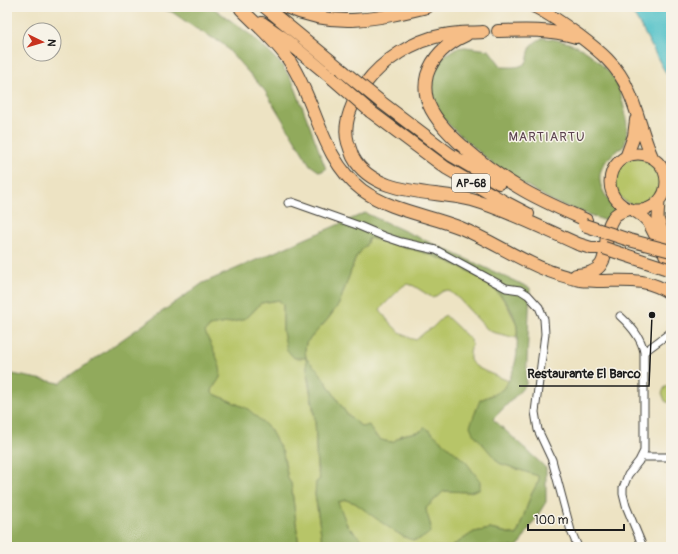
<svg xmlns="http://www.w3.org/2000/svg" width="678" height="554" font-family="Pangolin,sans-serif">
  <style>
    .green { fill: #b7c567; stroke: #6a7042 }
    .forest { fill: #91aa5c; stroke: #56633c }
    .water { fill: #54c2c9; stroke: #386f72 }
    .lines { fill: none; stroke-linecap: round; stroke-linejoin: round }
    .street-casing { stroke: #3b3a35; stroke-width: 9 }
    .primary-casing { stroke: #3b3a35; stroke-width: 13 }
    .highway-casing { stroke: #3b3a35; stroke-width: 14 }
    .street { stroke: #fff; stroke-width: 7 }
    .primary { stroke: #f6be87; stroke-width: 11 }
    .highway { stroke: #f6be87; stroke-width: 12 }
    .highway-bridge-casing { stroke: #3b3a35; stroke-width: 14; stroke-linecap: butt }
    .highway-bridge { stroke: #f6be87; stroke-width: 12 }
    .labels { text-anchor: middle; dominant-baseline: central; stroke-width: 3; stroke-linejoin: round; paint-order: stroke }
    .shield { fill: #f7f3e8; stroke: #5e5c59; stroke-width: 1 }
    .shield-label { font-size: 11px; font-weight: bold; fill: #1c1c1c }
    .neighbourhood-label { font-size: 13px; letter-spacing: 1px; fill: #5c4350; stroke: #f7f3e8 }
    .leader { fill: none; stroke: #1c1c1c; stroke-width: 1.5 }
    .callout-dot { fill: #1c1c1c; stroke: #f7f3e8; stroke-width: 1.5 }
    .callout-label { font-size: 13px; text-anchor: middle; font-weight: bold; fill: #1c1c1c; stroke: #f7f3e8; stroke-width: 3; stroke-linejoin: round; paint-order: stroke }
  </style>
  <rect width="100%" height="100%" fill="#f7f3e8"/>
  <filter id="ink" filterUnits="userSpaceOnUse"><feTurbulence type="fractalNoise" baseFrequency=".025" numOctaves="2"/><feDisplacementMap in="SourceGraphic" scale="8" xChannelSelector="R" yChannelSelector="G"/><feConvolveMatrix kernelMatrix="1 2 1 2 8 2 1 2 1" color-interpolation-filters="sRGB"/></filter>
  <filter id="wash" filterUnits="userSpaceOnUse"><feTurbulence type="fractalNoise" baseFrequency=".012" numOctaves="4" result="noise"/><feDisplacementMap in="SourceGraphic" scale="16" xChannelSelector="R" yChannelSelector="G"/><feGaussianBlur stdDeviation="0.9" result="paint"/><feColorMatrix in="noise" values="0 0 0 0 0 0 0 0 0 0 0 0 0 0 0 0 0 1.4 0 .05"/><feComposite in="paint" operator="in"/></filter>
  <g filter="url(#wash)">
    <rect width="100%" height="100%" fill="#ede3c3"/>
    <path class="green" d="M614 181a24 24 0 1 1 48 0a24 24 0 1 1-48 0Z
      M369,238C414,249 493,266 512,315C516,322 519,329 516,338L492,332L487,329L458,298L448,290L443,291L433,298L414,286L408,284L403,286L380,309C387,322 402,337 416,340L425,332L432,328L445,315L471,340C473,346 469,352 470,359C471,368 500,377 509,381L501,391L480,400L499,463L538,476L539,480L531,495L517,535L490,529L474,532L451,547H369L347,525L337,502L346,500L355,503L404,537L415,540L431,526L426,513V508L444,491L470,492L421,431L402,435L393,442L382,441L373,433L362,427L346,413L318,370L307,375L315,419L317,469L320,479L315,494L323,547H299L291,483L288,479L283,453L248,409L212,393V390L220,377L205,332L210,326L242,320L249,316L261,303L279,300L283,305V332L306,358L305,350L306,343L328,319L339,304L356,257L366,245Z
      M671,384V404L665,401L662,393L665,387Z"/>
    <path class="forest" d="M155,7H212L252,36L281,64L293,82L326,169L320,172L310,165L265,91L223,44L195,28L172,12Z
      M544,38C570,41 587,48 605,68C608,71 611,73 613,77C619,86 622,100 625,111C627,122 629,137 623,147C621,149 617,150 615,152C608,158 602,165 600,174C598,188 608,200 617,209L606,221L554,202L497,168L449,125L434,106L429,88L436,65L445,55L456,48L465,47L489,50L502,67C508,67 519,68 524,64C532,60 523,44 544,38Z
      M365,213L530,288L526,385L493,419L546,468V502L519,545L515,547H451L474,532L490,529L517,535L531,495L539,480L538,476L499,463L473,433L470,426L480,400C487,397 494,395 500,391C510,385 517,361 517,350C517,342 518,333 517,326C504,269 416,249 369,238L366,245L356,257L339,304L328,319L306,343L305,350L306,358L318,370L346,413L362,427L369,425C375,438 379,441 393,442L402,435L421,431L425,427L466,462L480,481V489L470,492L444,491L426,508C426,515 433,526 430,532C427,536 418,541 413,540C400,538 368,512 355,503L346,500L338,502L347,525L369,547H323L315,494L316,482L320,479C314,460 317,439 315,420C313,399 307,379 306,358H294L287,350L283,332V305L279,300L261,303L249,316L242,320L210,326L205,332C209,342 224,367 220,377C218,383 212,386 212,393L248,409L270,429L283,453L288,479L291,483L299,547H7V373L60,383L203,283Z"/>
    <path class="water" d="M628,7H664L671,17V81C655,57 645,29 628,7Z"/>
  </g>
  <g filter="url(#ink)">
    <g class="lines">
      <defs>
        <path id="street" d="M288,203L292,202L357,225L383,236L401,242L436,250L506,288L520,290L528,295L539,307L544,319L545,334L535,412L538,430L552,460L571,531L578,547
          M620,316C631,326 641,337 644,352V451L639,461L628,475L623,488V494L626,506L643,547
          M644,352L671,332
          M641,457H671"/>
        <path id="primary" d="M610 182a28 28 0 1 1 56 0a28 28 0 1 1-56 0Z
          M659,201L658,218L668,249
          M631,209L642,216L648,222L671,267"/>
        <path id="highway" d="M265,7L343,71
          M286,7C336,29 377,19 427,7
          M535,7C550,14 563,24 577,34C598,50 618,65 628,90C638,111 642,135 652,157
          M241,9C257,25 278,43 290,62C317,103 321,159 362,190C391,211 429,215 461,228C503,246 534,271 580,280C586,281 592,280 598,281C626,281 646,277 671,294
          M262,23L282,37L332,78
          M498,31C525,30 550,29 576,37
          M483,32C470,33 457,32 444,35C414,40 383,60 365,84C353,99 342,124 348,143C350,148 351,153 353,157C374,197 434,190 472,200C507,210 544,229 578,244L591,248H604
          M466,35C448,43 433,56 427,75C425,83 425,92 427,99C435,130 491,171 518,187C539,200 563,210 586,220
          M381,102L451,155L499,183
          M371,112L446,168L505,202L528,214
          M627,155L634,136L636,120
          M576,275C619,273 598,239 613,218C616,213 622,211 628,209"/>
      </defs>
      <use href="#street" class="street-casing"/>
      <use href="#primary" class="primary-casing"/>
      <use href="#highway" class="highway-casing"/>
      <use href="#street" class="street"/>
      <use href="#primary" class="primary"/>
      <use href="#highway" class="highway"/>
      <defs>
        <path id="highway-bridge" d="M343,71L381,102
          M332,78L371,112
          M584,225L629,240L671,251
          M604,248L671,270"/>
      </defs>
      <use href="#highway-bridge" class="highway-bridge-casing"/>
      <use href="#highway-bridge" class="highway-bridge"/>
    </g>
  </g>
  <g class="labels">
    <rect class="shield" x="452" y="174" width="38" height="18" rx="3"/>
    <g class="shield-label">
      <text x="471" y="183">AP-68</text>
    </g>
    <g class="neighbourhood-label">
      <text x="547" y="137">MARTIARTU</text>
    </g>
  </g>
  <path class="leader" d="M652 315L649 386H519"/>
  <circle class="callout-dot" cx="652" cy="315" r="4"/>
  <g class="callout-label">
    <text x="584" y="378">Restaurante El Barco</text>
  </g>
  <rect width="678" height="554" fill="none" stroke="#f7f3e8" stroke-width="24"/>
  <g transform="translate(42 42) rotate(95)"><circle r="19" fill="#f7f3e8" stroke="#9f9d96"/>
  <path d="M0-3L7 15L0 10L-7 15Z" fill="#c8321e"/>
  <text y="-6" font-size="11" font-weight="bold" text-anchor="middle" fill="#1c1c1c">N</text>
  </g>
  <path d="M528 524v6h96v-6" fill="none" stroke="#1c1c1c" stroke-width="2"/>
  <text x="534" y="524" font-size="12" fill="#1c1c1c" stroke="#f7f3e8" stroke-width="3" paint-order="stroke">100 m</text>
</svg>
